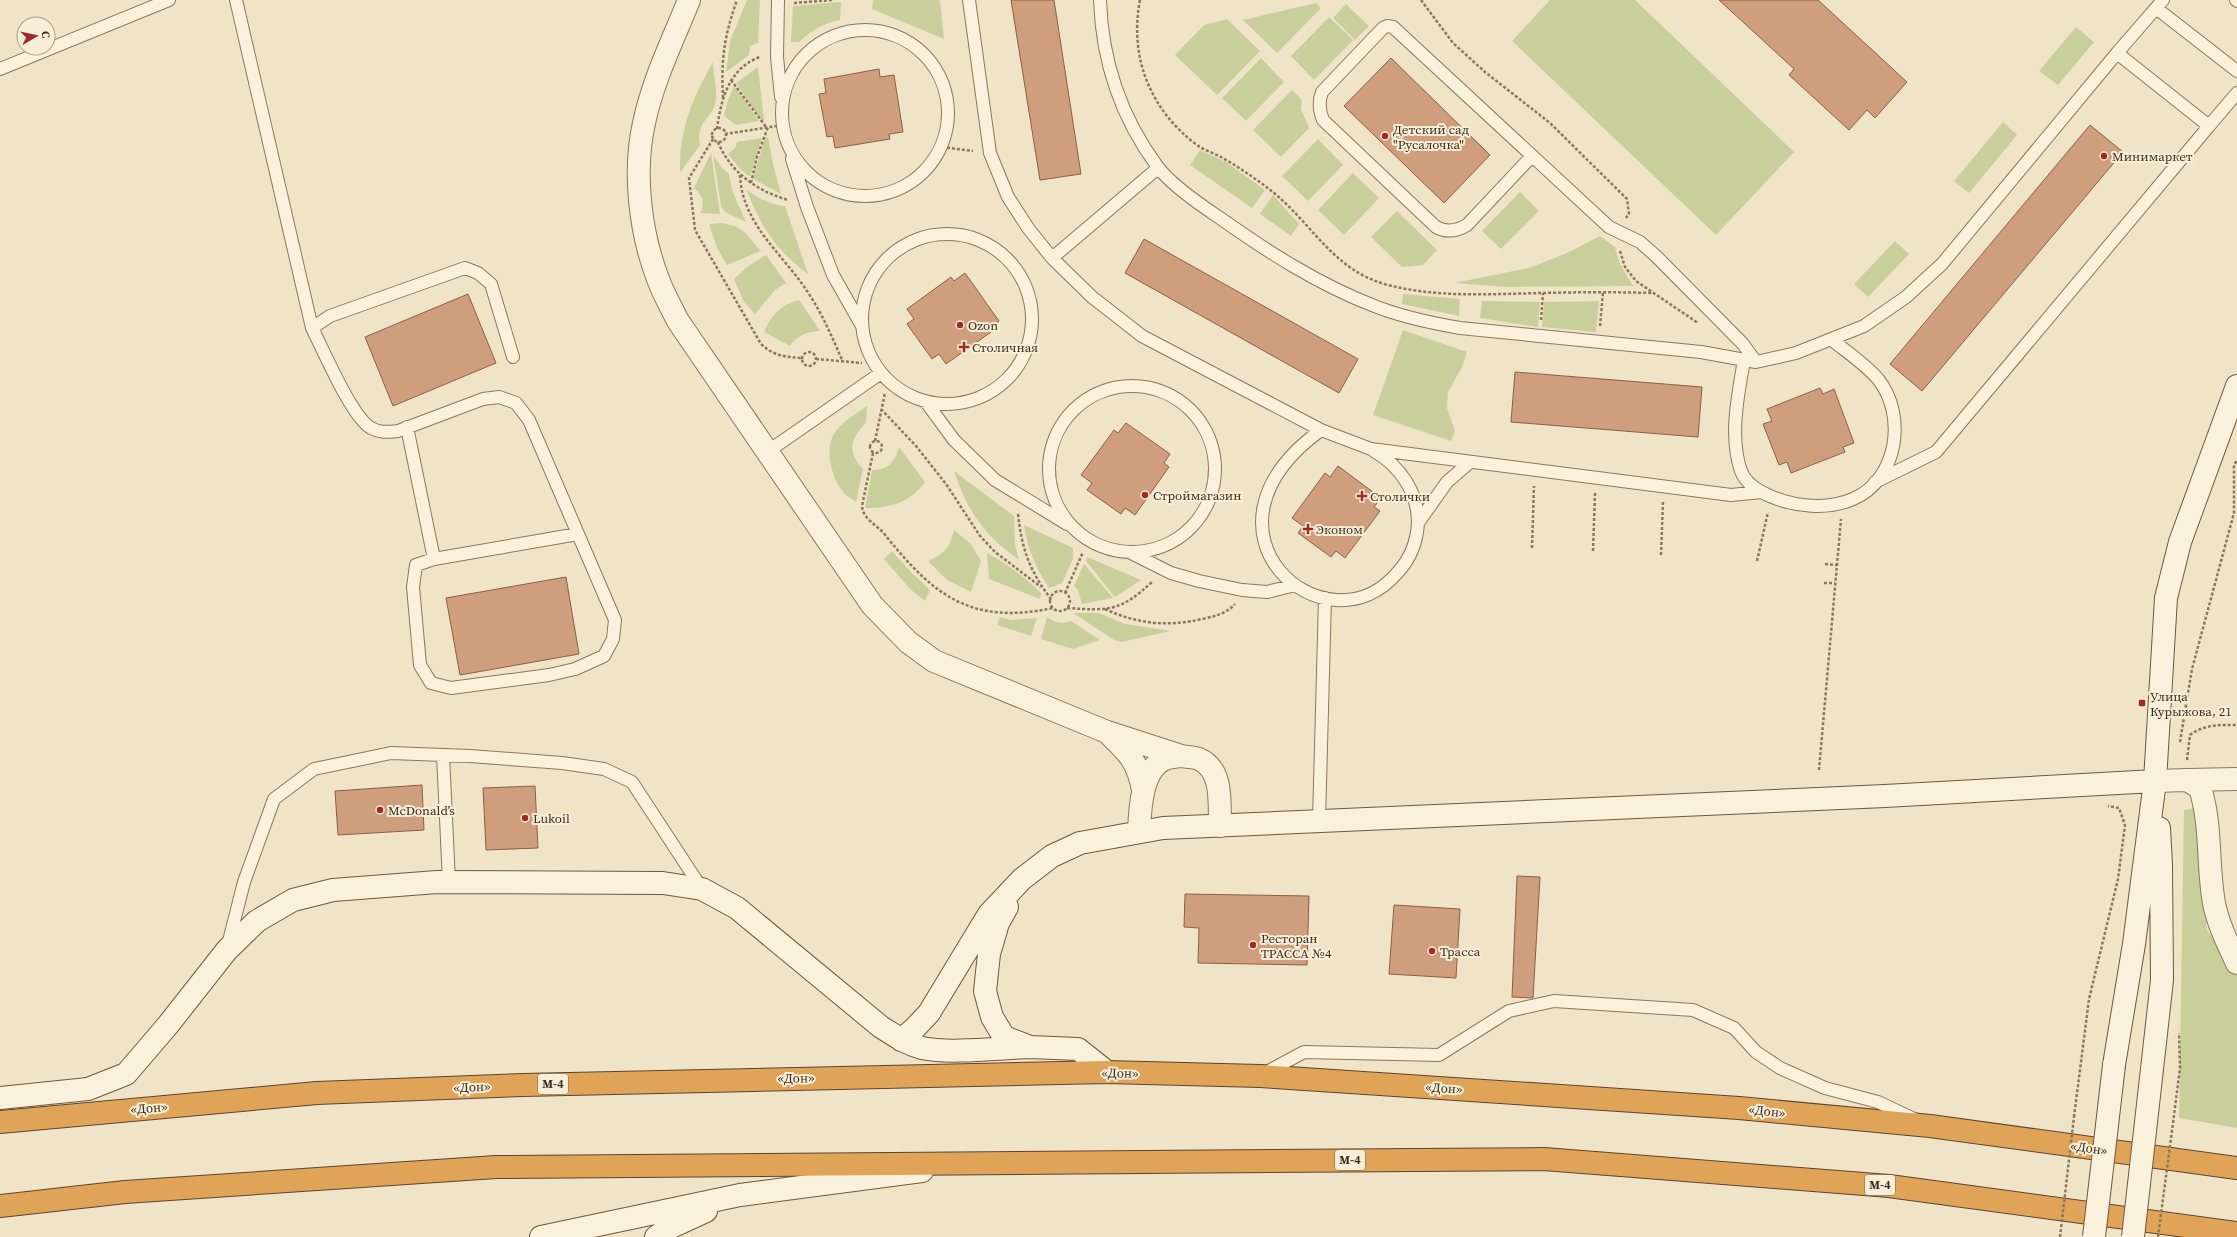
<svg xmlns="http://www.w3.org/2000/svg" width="2237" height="1237" font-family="'Source Serif 4',serif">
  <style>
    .green { fill: #c9cf9b }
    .building { fill: #cf9f7d; stroke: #8d5f41 }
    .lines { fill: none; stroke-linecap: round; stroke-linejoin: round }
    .lane-casing { stroke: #8d765c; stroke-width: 14 }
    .street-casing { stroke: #8d765c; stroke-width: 24 }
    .secondary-casing { stroke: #6f573f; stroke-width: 24 }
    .highway-casing { stroke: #5b4430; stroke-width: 24 }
    .path { stroke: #8d765c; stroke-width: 2.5; stroke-dasharray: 3 2; stroke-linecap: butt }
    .lane { stroke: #faf1dc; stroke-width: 12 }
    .street { stroke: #faf1dc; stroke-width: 22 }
    .secondary { stroke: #faf1dc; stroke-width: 22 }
    .highway { stroke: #e0a458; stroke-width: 22 }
    .secondary-bridge-casing { stroke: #6f573f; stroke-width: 24; stroke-linecap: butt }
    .path-bridge { stroke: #8d765c; stroke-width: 2.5; stroke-dasharray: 3 2; stroke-linecap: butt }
    .secondary-bridge { stroke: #faf1dc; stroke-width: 22 }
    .poi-dot { fill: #9e2a2b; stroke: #f7eed8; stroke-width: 1.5 }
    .labels { text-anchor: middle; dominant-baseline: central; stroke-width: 4; stroke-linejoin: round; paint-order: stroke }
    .shield { fill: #f7eed8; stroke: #756857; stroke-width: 1 }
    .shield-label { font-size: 12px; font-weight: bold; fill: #3d2e20 }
    .poi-label { font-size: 13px; fill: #3d2e20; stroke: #f7eed8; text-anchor: start }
    .street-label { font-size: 13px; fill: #3d2e20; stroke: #f7eed8 }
  </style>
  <rect width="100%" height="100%" fill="#f0e4c8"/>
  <path class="green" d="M747,0H760L758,43L750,46L749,55L726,72L730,41Z
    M873,0H940L944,39L872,9Z
    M1550,0H1635L1794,152L1716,235L1512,41Z
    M841,2L840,20C823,23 811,31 799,42H791L793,6Z
    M1316,3L1321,8L1277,53L1243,20Z
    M1346,4L1369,26L1355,40L1333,18Z
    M1329,17L1353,40L1314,80L1291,56Z
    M1227,19L1260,51L1217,95L1175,55L1204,25Z
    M2076,27L2094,42L2058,85L2039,71Z
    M1261,58L1284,82L1246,121L1222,98Z
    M713,62C713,73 717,86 716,97C716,119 695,118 700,145L680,173C679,128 692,100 713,62Z
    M758,67L764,120L762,121L736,83Z
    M734,86L759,121L736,125L724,116L728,100Z
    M1292,90L1302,100L1301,109L1309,128L1281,157L1253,130Z
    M2003,122L2017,135L1969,193L1954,181Z
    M768,137L773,164L781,194L753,179L765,138Z
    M762,138L750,177L740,169L728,154L735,148L737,142Z
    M1318,139L1343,165L1308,201L1282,176Z
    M1200,150L1226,162L1265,190L1252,208L1190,165Z
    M711,153L720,214L700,213C706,203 702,195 694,188Z
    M713,155L722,168L729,174L732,190L746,222L725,212L721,206Z
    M1353,173L1379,198L1344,235L1318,210Z
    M746,189C758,198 770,205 785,206L808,274C775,250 761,226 746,189Z
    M1520,192L1539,211L1501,249L1482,231Z
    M1273,195L1299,224L1291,236L1260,214Z
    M1397,211L1437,250L1423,265L1402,267L1371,237Z
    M722,223C746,227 746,235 761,251L727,265L717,248L709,224Z
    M1600,236L1615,247L1619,262L1633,286L1507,287L1454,283L1529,268L1567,253Z
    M1895,241L1909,254L1868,297L1854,284Z
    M766,255L786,283L775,290L755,314L744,302L734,279L747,267Z
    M1403,294L1460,299L1459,316L1402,304Z
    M799,300L820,331C806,332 798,335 790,346L764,332C771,316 780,305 799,300Z
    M1482,301L1540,302L1538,327L1480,318Z
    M1599,301L1596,332L1542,327L1544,302Z
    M1403,330L1467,352L1462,367L1448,392L1447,408L1455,431L1451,441L1373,415Z
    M867,406L866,423C850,438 847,452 863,469L856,502C852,499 847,496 844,493C832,480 824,449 834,434C841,422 856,414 867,406Z
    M899,447L925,482C910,503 890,508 865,508L872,470C888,470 895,462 899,447Z
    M954,471L1014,516L1015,544L1019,560C984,535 967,511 954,471Z
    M1024,525L1073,548V559L1062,583L1049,588C1036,568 1027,549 1024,525Z
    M954,530L971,544L981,561L971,592L947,580L928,561C945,553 949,549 954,530Z
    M892,551L911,572L930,590L925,601L910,589L884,559Z
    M987,553C1007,564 1025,577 1041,593L1040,599L989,579Z
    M1087,557L1141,580L1115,597L1086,561Z
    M1084,564L1113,598L1082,604L1078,590L1074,586Z
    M1073,613H1099L1125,624L1171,631L1122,642L1114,640Z
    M1000,617L1011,620L1037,618L1031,636L997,625Z
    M1047,617C1056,623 1061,624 1071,621L1100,640L1073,649L1041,639Z
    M2196,808L2207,930L2237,971V1128L2179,1118L2184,810Z"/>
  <path class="building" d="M1011,0H1054L1081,174L1040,180Z
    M1719,0H1818L1907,82L1875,118L1867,110L1849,130L1789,75L1794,69Z
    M1391,58L1490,155L1444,203L1344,106Z
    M879,69L880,77L894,75L903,132L889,134L890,139L835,148L833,136L827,137L819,94L826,93L824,79Z
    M2090,125L2123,152L1922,391L1890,364Z
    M1144,239L1358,359L1339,393L1125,273Z
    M965,273L999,321L988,329L991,332L946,364L939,354L932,359L907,324L914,319L907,309L951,277L954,281Z
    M468,294L496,363L393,406L365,337Z
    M1515,372L1702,387L1698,437L1511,422Z
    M1820,388L1823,394L1834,389L1854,443L1843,447L1845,452L1791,473L1787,462L1779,465L1763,424L1772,421L1767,409Z
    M1126,423L1170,454L1164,463L1169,467L1135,515L1125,508L1121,514L1087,490L1092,483L1081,475L1114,430L1118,433Z
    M1338,466L1381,498L1374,507L1380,511L1345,558L1336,551L1331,557L1298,533L1303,526L1292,518L1325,473L1330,477Z
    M566,577L579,654L460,675L446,598Z
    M422,785L424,830L338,835L335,791Z
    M535,786L538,848L486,850L483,788Z
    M1517,876L1540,877L1533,998L1512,997Z
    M1185,894L1309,896L1307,965L1198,963L1199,928L1184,927Z
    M1394,905L1460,909L1456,978L1389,974Z"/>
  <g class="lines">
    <defs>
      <path id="lane" d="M236,0L312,328
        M778,0L777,57L781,97
        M969,0L990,153L1008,197L1028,228L1052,258L1092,297L1142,336L1321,430L1371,449L1731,495L1762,492
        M1100,0C1102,61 1121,117 1157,166C1169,183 1202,206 1220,218C1268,252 1318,284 1372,305C1401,317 1431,323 1460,328L1701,352L1756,362
        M2236,0L2237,1
        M2156,8L2237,71
        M782 113a83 83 0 1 1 166 0a83 83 0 1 1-166 0Z
        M0,69L169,0
        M2209,126L2237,93
        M1532,156L1467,225C1457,231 1447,233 1436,227L1323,120C1319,110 1318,102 1322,92L1383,28L1387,26L1393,27L1609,227L1640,242L1656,256L1743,344L1756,362L1796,353L1864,326L1906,297L1942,264L2117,53
        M792,159L807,207L833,275L862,326
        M862 319a85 85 0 1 1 170 0a85 85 0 1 1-170 0Z
        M1052,258L1158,168
        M513,357L491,284L478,273L465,268L330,316L312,328C323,349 352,418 371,428C380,433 387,432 398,431L483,399L499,397L516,403L529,420L615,620L613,639L604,656L575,669L549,675L451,688L431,683L420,665L413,587L416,565L434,559L578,534
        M1744,360C1738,395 1729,437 1741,471C1746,484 1758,491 1770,496C1795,507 1828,510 1853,499C1898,480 1907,415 1878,379C1865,364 1847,352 1832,340
        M1049 469a83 83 0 1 1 166 0a83 83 0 1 1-166 0Z
        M926,402L954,440L995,480L1067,524
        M407,427L434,559
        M1321,430C1180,532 1327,657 1398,572C1410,559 1417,541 1418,523C1418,492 1400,466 1374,451
        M767,452L881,373
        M1875,482L1936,452L2209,126L2117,53L2163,0
        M1418,523L1447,482L1469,463
        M1131,553L1171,573L1199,581L1242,590L1267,592L1295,585
        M443,755L449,882
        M1319,821L1325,598
        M228,945L244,882L274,799L314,769L391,753L470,756L562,763L604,769L632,782L702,889
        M1265,1073L1304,1052L1439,1055L1509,1011L1554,1001L1693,1010L1734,1028L1756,1052L1780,1068L1825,1088L1878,1102L1914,1119"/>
      <path id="street" d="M689,0C673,40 653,80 644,123C633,172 640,232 658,279C663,293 671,307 678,321L872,605L908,642L934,661L1107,732L1181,756C1175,757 1168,757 1163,760C1141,771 1140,811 1139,831
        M1111,736C1130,754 1138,763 1143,790
        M1181,756C1186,757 1194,757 1199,759C1224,770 1219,804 1220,826
        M2187,780L2237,779
        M2155,781L2187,780L2200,788C2212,825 2207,865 2214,903C2218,924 2228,944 2237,963"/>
      <path id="secondary" d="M1007,907L998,923L989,954L985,991L992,1017L1004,1037L1030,1047L1078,1049L1107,1072
        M901,1040L914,1029L929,1013L989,914L1022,879L1052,856L1080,843L1163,828L1885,796L2155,781
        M2114,1065L2134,944L2155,781L2166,598L2180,542L2237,386
        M2152,1069L2162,980L2161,865L2159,828
        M0,1098L88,1089L126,1074L168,1025L227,950L257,921L293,900L333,890L437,882L663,883L702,889L737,908L881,1027C894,1035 906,1044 922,1048C950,1054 1000,1048 1030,1047
        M541,1237L740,1195L922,1171
        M656,1237L669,1228L706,1211"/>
      <path id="highway" d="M0,1122L317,1093L523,1085L1107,1072L1260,1076L1739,1108L1930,1126L2237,1168
        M0,1206L125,1192L496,1167L1544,1159L1889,1186L2237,1233"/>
    </defs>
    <use href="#lane" class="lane-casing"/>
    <use href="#street" class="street-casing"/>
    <use href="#secondary" class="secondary-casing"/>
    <use href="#highway" class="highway-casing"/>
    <path class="path" d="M1140,0C1129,57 1150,110 1197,145C1204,150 1213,153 1221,157C1240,168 1258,180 1274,193C1314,226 1334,271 1388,285C1438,298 1491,294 1542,293C1579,292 1616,292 1653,293
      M1421,0L1453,43L1485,72L1550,123L1627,199L1629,214L1626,218
      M794,3L832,0
      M731,80L766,127
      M723,98C721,59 724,37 737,0
      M712 135a7 7 0 1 1 14 0a7 7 0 1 1-14 0Z
      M717,129C721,99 729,68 760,57
      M725,134L783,125
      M713,139L689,178L695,230L761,344C774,356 785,357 802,358
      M718,142C730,172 757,191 788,200
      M942,147L973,151
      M740,175C742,224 782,253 807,291C822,313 832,337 843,362
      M751,183L757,157L768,127
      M1620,251L1625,267L1636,281L1698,323
      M1541,320L1543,293
      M1600,326L1603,292
      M802 359a7 7 0 1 1 14 0a7 7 0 1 1-14 0Z
      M816,359L862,363
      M881,409L916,446L946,484L980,536L995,552L1041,587
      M870 447a6 6 0 1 1 12 0a6 6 0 1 1-12 0Z
      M875,441L885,393
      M873,453L862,506C863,520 878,525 886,536C935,597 972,625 1053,608
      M1018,514C1022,549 1029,570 1051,599
      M1532,548L1534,486
      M1593,551L1595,493
      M1661,555L1663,502
      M1757,561L1768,512
      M1825,564L1836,565
      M1824,583H1835
      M1050 601a10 10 0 1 1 20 0a10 10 0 1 1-20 0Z
      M1065,593L1083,552
      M1067,608C1110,611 1121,611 1153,581
      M1105,609C1137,624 1168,627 1202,619C1215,616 1226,614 1235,604
      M2180,742L2192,669L2234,513V465L2237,460
      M2187,760L2190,735C2205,724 2219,725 2237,725
      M1819,770L1841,519
      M2074,1117L2089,999L2118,879L2125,825L2119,808L2108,806
      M2173,1123L2180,1068L2179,1033"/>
    <use href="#lane" class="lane"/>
    <use href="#street" class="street"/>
    <use href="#secondary" class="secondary"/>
    <use href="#highway" class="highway"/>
    <defs>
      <path id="secondary-bridge" d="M2094,1237L2114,1065
        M2133,1237L2152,1069"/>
    </defs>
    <use href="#secondary-bridge" class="secondary-bridge-casing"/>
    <path class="path-bridge" d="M2060,1237L2074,1117
      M2158,1237L2173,1123"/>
    <use href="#secondary-bridge" class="secondary-bridge"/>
  </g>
  <g class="poi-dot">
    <circle cx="1385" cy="136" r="4"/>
    <circle cx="2104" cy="156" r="4"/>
    <circle cx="960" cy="325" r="4"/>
    <path d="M962 341h4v4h4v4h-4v4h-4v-4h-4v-4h4z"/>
    <circle cx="1145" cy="495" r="4"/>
    <path d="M1360 490h4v4h4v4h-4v4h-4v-4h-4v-4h4z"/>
    <path d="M1306 523h4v4h4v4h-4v4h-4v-4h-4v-4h4z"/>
    <rect x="2138" y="699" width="8" height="8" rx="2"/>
    <circle cx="380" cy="810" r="4"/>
    <circle cx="525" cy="818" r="4"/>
    <circle cx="1253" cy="945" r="4"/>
    <circle cx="1432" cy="951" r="4"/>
  </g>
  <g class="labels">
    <g class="shield">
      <rect x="538" y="1074" width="30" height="20" rx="3"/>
      <rect x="1335" y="1150" width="30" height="20" rx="3"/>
      <rect x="1865" y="1175" width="30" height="20" rx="3"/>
    </g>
    <g class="shield-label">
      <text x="553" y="1084">М-4</text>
      <text x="1350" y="1160">М-4</text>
      <text x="1880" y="1185">М-4</text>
    </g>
    <g class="poi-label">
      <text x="1393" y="129">Детский сад<tspan x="1393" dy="15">"Русалочка"</tspan></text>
      <text x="2112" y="156">Минимаркет</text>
      <text x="968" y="325">Ozon</text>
      <text x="972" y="347">Столичная</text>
      <text x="1153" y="495">Строймагазин</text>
      <text x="1370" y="496">Столички</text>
      <text x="1316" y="529">Эконом</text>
      <text x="2150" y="696">Улица<tspan x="2150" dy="15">Курыжова, 21</tspan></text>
      <text x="388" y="810">McDonald’s</text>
      <text x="533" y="818">Lukoil</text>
      <text x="1261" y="938">Ресторан<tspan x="1261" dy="15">ТРАССА №4</tspan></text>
      <text x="1440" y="951">Трасса</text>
    </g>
    <g class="street-label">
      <text transform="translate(1120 1073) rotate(1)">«Дон»</text>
      <text transform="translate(796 1078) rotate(-1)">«Дон»</text>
      <text transform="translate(472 1087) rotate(-2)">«Дон»</text>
      <text transform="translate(1444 1088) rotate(4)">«Дон»</text>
      <text transform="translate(149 1108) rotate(-5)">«Дон»</text>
      <text transform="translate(1767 1111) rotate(6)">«Дон»</text>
      <text transform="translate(2089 1148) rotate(8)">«Дон»</text>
    </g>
  </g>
  <g transform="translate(36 36) rotate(81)"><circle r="19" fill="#f7eed8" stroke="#ada18e"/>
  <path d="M0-3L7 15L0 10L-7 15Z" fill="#9e2a2b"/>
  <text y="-6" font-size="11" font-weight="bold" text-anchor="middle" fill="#3d2e20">С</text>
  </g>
</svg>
